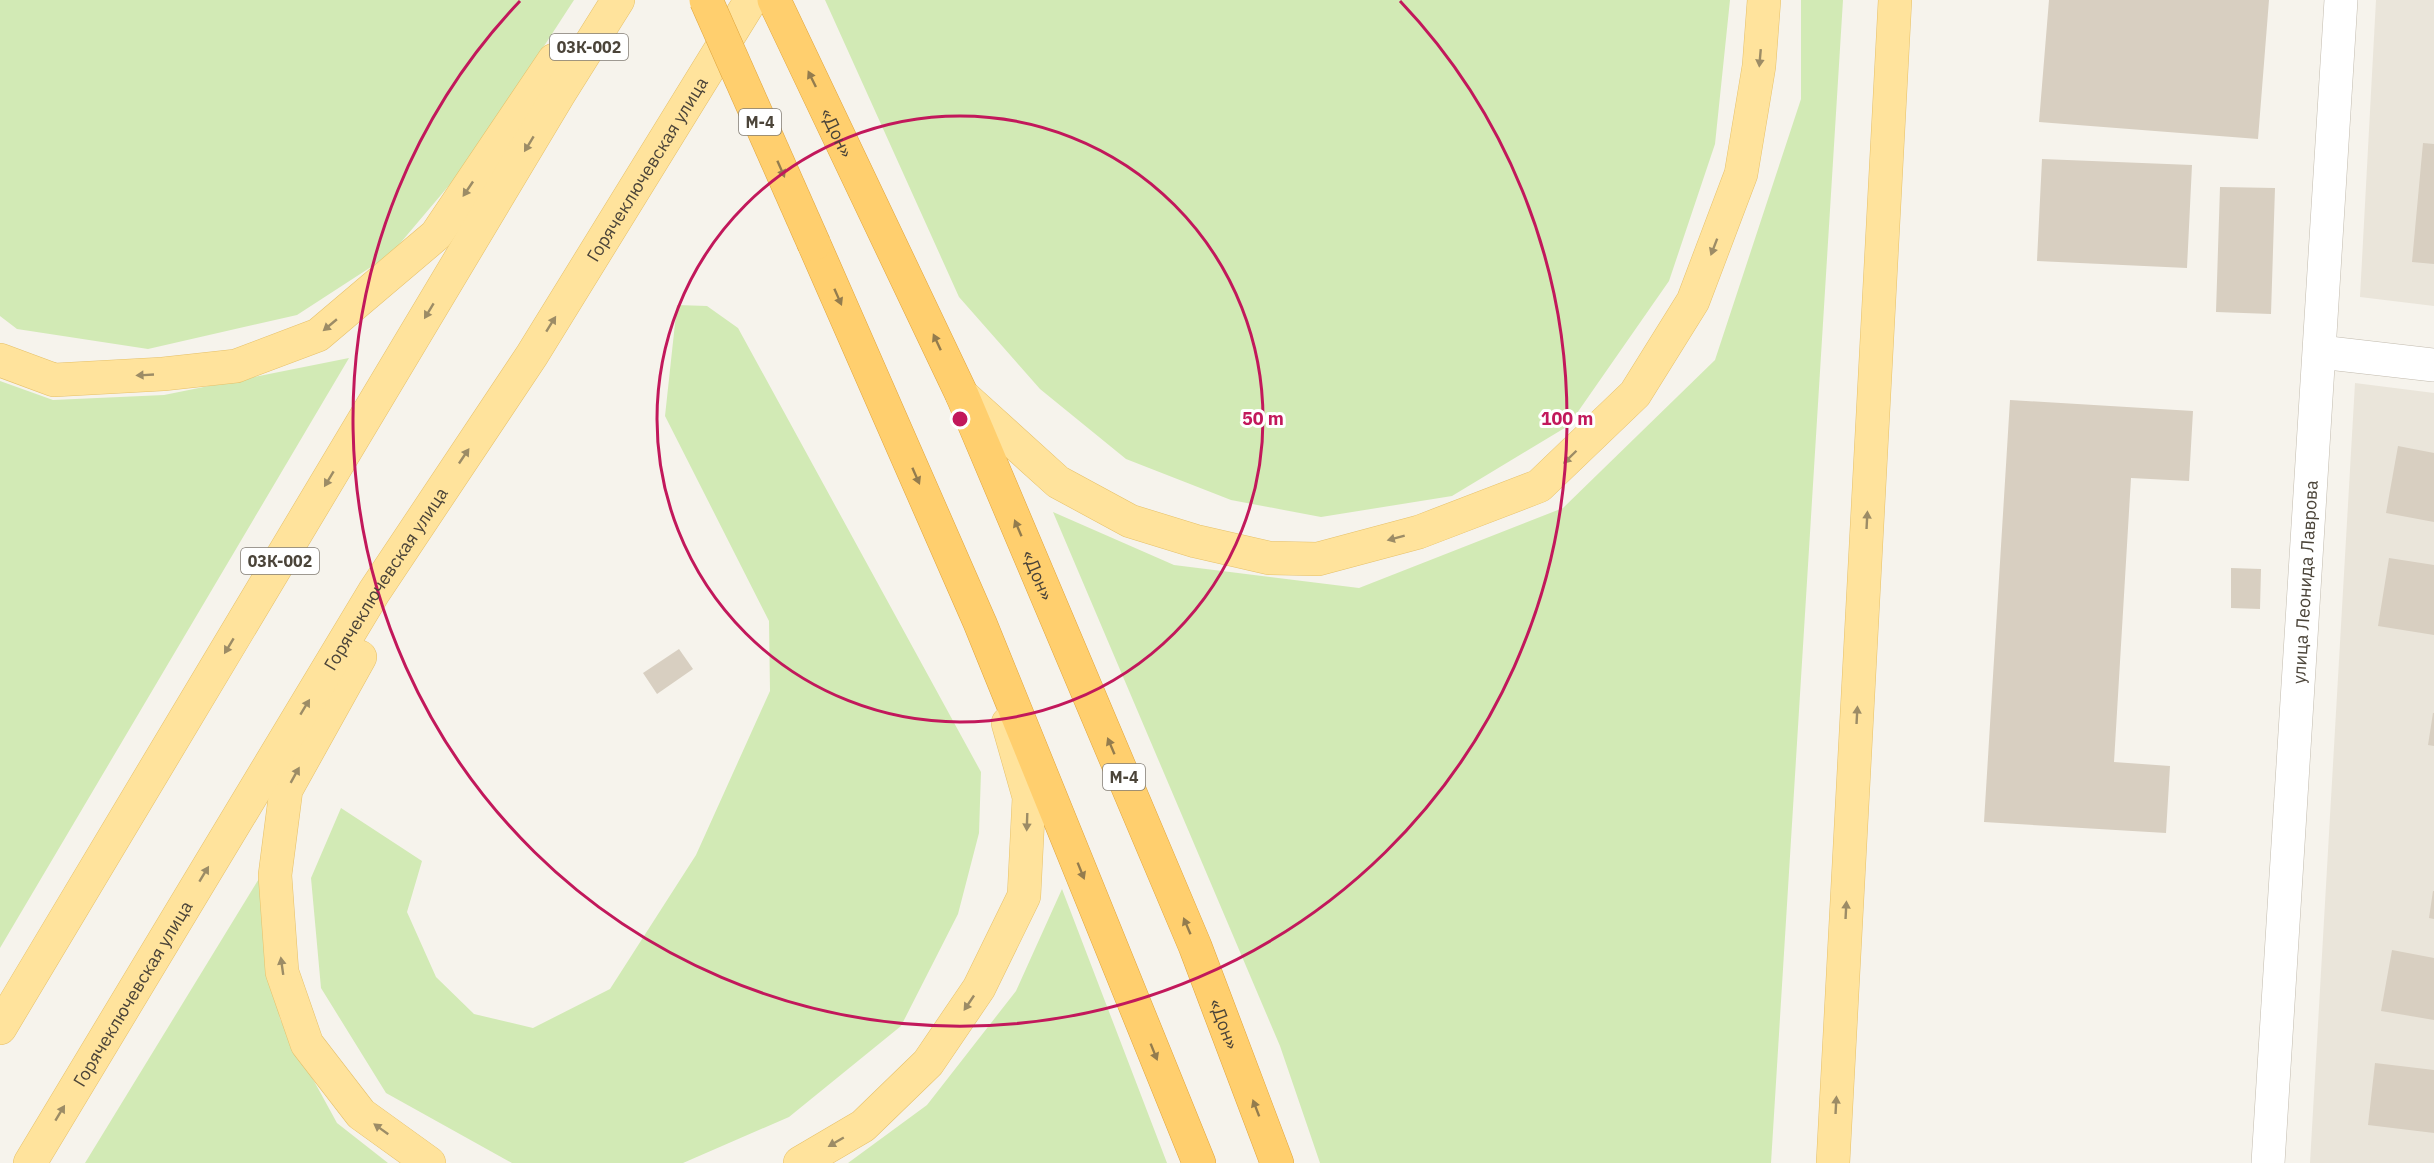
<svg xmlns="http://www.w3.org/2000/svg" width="2434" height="1163" font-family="'IBM Plex Sans',sans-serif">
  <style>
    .residential { fill: #eae5da }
    .green { fill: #d2eab5 }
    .building { fill: #d8cfc1 }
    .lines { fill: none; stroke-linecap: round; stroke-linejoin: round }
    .street-casing { stroke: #c2bbae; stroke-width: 34 }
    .primary-casing { stroke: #e6c16a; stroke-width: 34 }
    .highway-casing { stroke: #e0a43c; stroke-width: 34 }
    .street { stroke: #fff; stroke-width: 33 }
    .primary { stroke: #ffe39c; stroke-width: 33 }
    .highway { stroke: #ffcf6e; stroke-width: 33 }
    .highway-bridge-casing { stroke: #e0a43c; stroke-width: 34; stroke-linecap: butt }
    .highway-bridge { stroke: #ffcf6e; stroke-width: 33 }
    .oneway { fill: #9c8c66 }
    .oneway2 { fill: #937c4e }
    .ring { fill: none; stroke: #c2185b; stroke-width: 3 }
    .labels { text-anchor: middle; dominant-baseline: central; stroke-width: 6; stroke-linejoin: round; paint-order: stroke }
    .shield { fill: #fff; stroke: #817c74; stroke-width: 1.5 }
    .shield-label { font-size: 16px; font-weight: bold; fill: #4b4439 }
    .street-label { font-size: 18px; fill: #4b4439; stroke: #fff }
    .centre { fill: #c2185b; stroke: #fff; stroke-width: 3 }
    .ring-label { font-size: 18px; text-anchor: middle; font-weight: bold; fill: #c2185b; stroke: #fff; stroke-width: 6; stroke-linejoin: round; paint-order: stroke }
  </style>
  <rect width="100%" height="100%" fill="#f6f3ec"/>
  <path class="residential" d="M2376,0H2434V306L2360,297Z
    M2355,383L2434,393V1163H2310Z"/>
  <path class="green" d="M0,0H574L468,163L391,254L297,315L148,349L17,329L0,316Z
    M825,0H1730L1715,144L1669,281L1568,426L1452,496L1321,517L1231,500L1126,459L1040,389L959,297Z
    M1801,0H1843L1771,1163H1320L1280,1046L1053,512L1174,565L1359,588L1563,508L1715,360L1801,99Z
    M677,305L707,306L738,328L981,772L979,833L958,914L901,1026L789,1117L683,1163H512L386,1093L321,988L311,878L341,808L422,861L407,912L436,977L474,1014L533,1028L610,989L696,855L770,691L769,621L665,416Z
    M349,358L0,948V381L53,400L164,395Z
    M260,877L280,1019L337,1123L388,1163H85Z
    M1062,889L1167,1163H848L927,1105L1016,991Z"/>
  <path class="building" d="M2049,0H2269L2258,139L2039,122Z
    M2423,143L2434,144V264L2412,262Z
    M2042,159L2192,165L2187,268L2037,261Z
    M2220,187L2275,188L2271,314L2216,312Z
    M2010,400L2193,411L2189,481L2131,478L2114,762L2170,766L2166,833L1984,822Z
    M2398,446L2434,453V522L2386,513Z
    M2389,558L2434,565V635L2378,626Z
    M2231,568L2261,569L2260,609L2231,608Z
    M679,649L693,669L657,694L643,673Z
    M2433,713H2434V746L2428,745Z
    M2433,891H2434V919L2429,918Z
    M2392,950L2434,958V1020L2381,1011Z
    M2375,1063L2434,1070V1133L2368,1125Z"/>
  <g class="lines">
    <defs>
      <g id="street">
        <path d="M2320,352L2434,365"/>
        <path id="s1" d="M2268,1163L2341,0"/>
      </g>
      <g id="primary">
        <path d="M0,360L54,380L163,374L236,366L318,335L436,235L554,60"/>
        <path d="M962,395L1058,482L1130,521L1195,541L1269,558L1318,559L1419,532L1539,486L1635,394L1693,301L1741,174L1759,66L1764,0"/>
        <path d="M360,657L286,790L275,875L282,972L307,1044L361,1114L429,1163"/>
        <path d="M0,1028L559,94L618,0"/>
        <path id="s2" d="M30,1163L374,592L532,355L751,0"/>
        <path d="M800,1163L863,1126L928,1063L979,988L1024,896L1029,797L1008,723"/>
        <path d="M1833,1163L1895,0"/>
      </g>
      <g id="highway">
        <path id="s3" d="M774,0L962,395L1195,946L1277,1163"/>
        <path d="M814,244L980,623L1199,1163"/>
      </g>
    </defs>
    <use href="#street" class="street-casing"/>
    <use href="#primary" class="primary-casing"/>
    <use href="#highway" class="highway-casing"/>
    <use href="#street" class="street"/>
    <use href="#primary" class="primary"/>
    <use href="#highway" class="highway"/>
    <defs>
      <path id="highway-bridge" d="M706,0L814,244"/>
    </defs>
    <use href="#highway-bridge" class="highway-bridge-casing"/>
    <use href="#highway-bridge" class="highway-bridge"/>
  </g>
  <defs><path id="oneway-solid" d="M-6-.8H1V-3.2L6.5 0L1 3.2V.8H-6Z" transform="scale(1.5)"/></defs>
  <g class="oneway">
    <use href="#oneway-solid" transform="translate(1760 58) rotate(95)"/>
    <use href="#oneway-solid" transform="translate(529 144) rotate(121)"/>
    <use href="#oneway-solid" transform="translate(468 189) rotate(124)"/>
    <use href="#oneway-solid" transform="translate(1714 247) rotate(111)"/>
    <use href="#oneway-solid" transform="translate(429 311) rotate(121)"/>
    <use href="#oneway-solid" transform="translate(551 324) rotate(-58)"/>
    <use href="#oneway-solid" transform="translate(330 325) rotate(140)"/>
    <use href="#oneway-solid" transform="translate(145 375) rotate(177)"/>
    <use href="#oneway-solid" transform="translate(464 456) rotate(-56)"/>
    <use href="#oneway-solid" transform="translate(1570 457) rotate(136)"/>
    <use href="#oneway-solid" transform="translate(329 479) rotate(121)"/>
    <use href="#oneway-solid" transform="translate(1867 520) rotate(-87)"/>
    <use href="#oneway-solid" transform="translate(1396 538) rotate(165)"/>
    <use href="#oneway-solid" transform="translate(229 646) rotate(121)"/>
    <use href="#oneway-solid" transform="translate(305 707) rotate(-59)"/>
    <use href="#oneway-solid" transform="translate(1857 715) rotate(-87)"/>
    <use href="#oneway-solid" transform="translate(295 775) rotate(-61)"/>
    <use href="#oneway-solid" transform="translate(1027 822) rotate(92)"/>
    <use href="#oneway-solid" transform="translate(204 874) rotate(-59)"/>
    <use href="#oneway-solid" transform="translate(1846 910) rotate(-87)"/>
    <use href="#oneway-solid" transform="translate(282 966) rotate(-98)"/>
    <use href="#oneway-solid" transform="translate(969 1003) rotate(124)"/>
    <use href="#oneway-solid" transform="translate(1836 1105) rotate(-87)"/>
    <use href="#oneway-solid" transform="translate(60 1113) rotate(-59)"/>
    <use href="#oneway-solid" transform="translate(381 1129) rotate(-144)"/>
    <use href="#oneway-solid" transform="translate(836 1142) rotate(150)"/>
  </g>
  <g class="oneway2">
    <use href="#oneway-solid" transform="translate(812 79) rotate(-116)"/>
    <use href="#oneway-solid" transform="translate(781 169) rotate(66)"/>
    <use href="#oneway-solid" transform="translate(838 297) rotate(66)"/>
    <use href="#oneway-solid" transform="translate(937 342) rotate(-115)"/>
    <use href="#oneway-solid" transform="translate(916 476) rotate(66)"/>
    <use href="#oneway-solid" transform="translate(1018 528) rotate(-113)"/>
    <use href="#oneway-solid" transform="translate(1111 746) rotate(-113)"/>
    <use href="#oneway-solid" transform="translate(1081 871) rotate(68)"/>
    <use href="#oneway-solid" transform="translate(1187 926) rotate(-113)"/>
    <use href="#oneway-solid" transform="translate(1154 1052) rotate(68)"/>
    <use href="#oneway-solid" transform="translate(1256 1108) rotate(-111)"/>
  </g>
  <g class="ring">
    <circle cx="960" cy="419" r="303"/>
    <path d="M1400 1A607 607 0 1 1 520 1"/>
  </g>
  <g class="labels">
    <g class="shield">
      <rect x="550" y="34" width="78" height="26" rx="4.5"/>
      <rect x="739" y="109" width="42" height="26" rx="4.5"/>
      <rect x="241" y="548" width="78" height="26" rx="4.5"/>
      <rect x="1103" y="764" width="42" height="26" rx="4.5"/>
    </g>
    <g class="shield-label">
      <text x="589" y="47">03К-002</text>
      <text x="760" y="122">М-4</text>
      <text x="280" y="561">03К-002</text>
      <text x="1124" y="777">М-4</text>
    </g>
    <g class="street-label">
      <text stroke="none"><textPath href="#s3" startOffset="147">«Дон»</textPath></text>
      <text stroke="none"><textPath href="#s2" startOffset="1170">Горячеключевская улица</textPath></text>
      <text stroke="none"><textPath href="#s3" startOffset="633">«Дон»</textPath></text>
      <text stroke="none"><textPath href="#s2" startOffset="684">Горячеключевская улица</textPath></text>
      <text stroke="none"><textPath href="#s1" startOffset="582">улица Леонида Лаврова</textPath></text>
      <text stroke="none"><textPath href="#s2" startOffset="198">Горячеключевская улица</textPath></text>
      <text stroke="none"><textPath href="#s3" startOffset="1119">«Дон»</textPath></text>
    </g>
  </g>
  <circle cx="960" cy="419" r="9" class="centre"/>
  <g class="ring-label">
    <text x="1263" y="425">50 m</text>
    <text x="1567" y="425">100 m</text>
  </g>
</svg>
